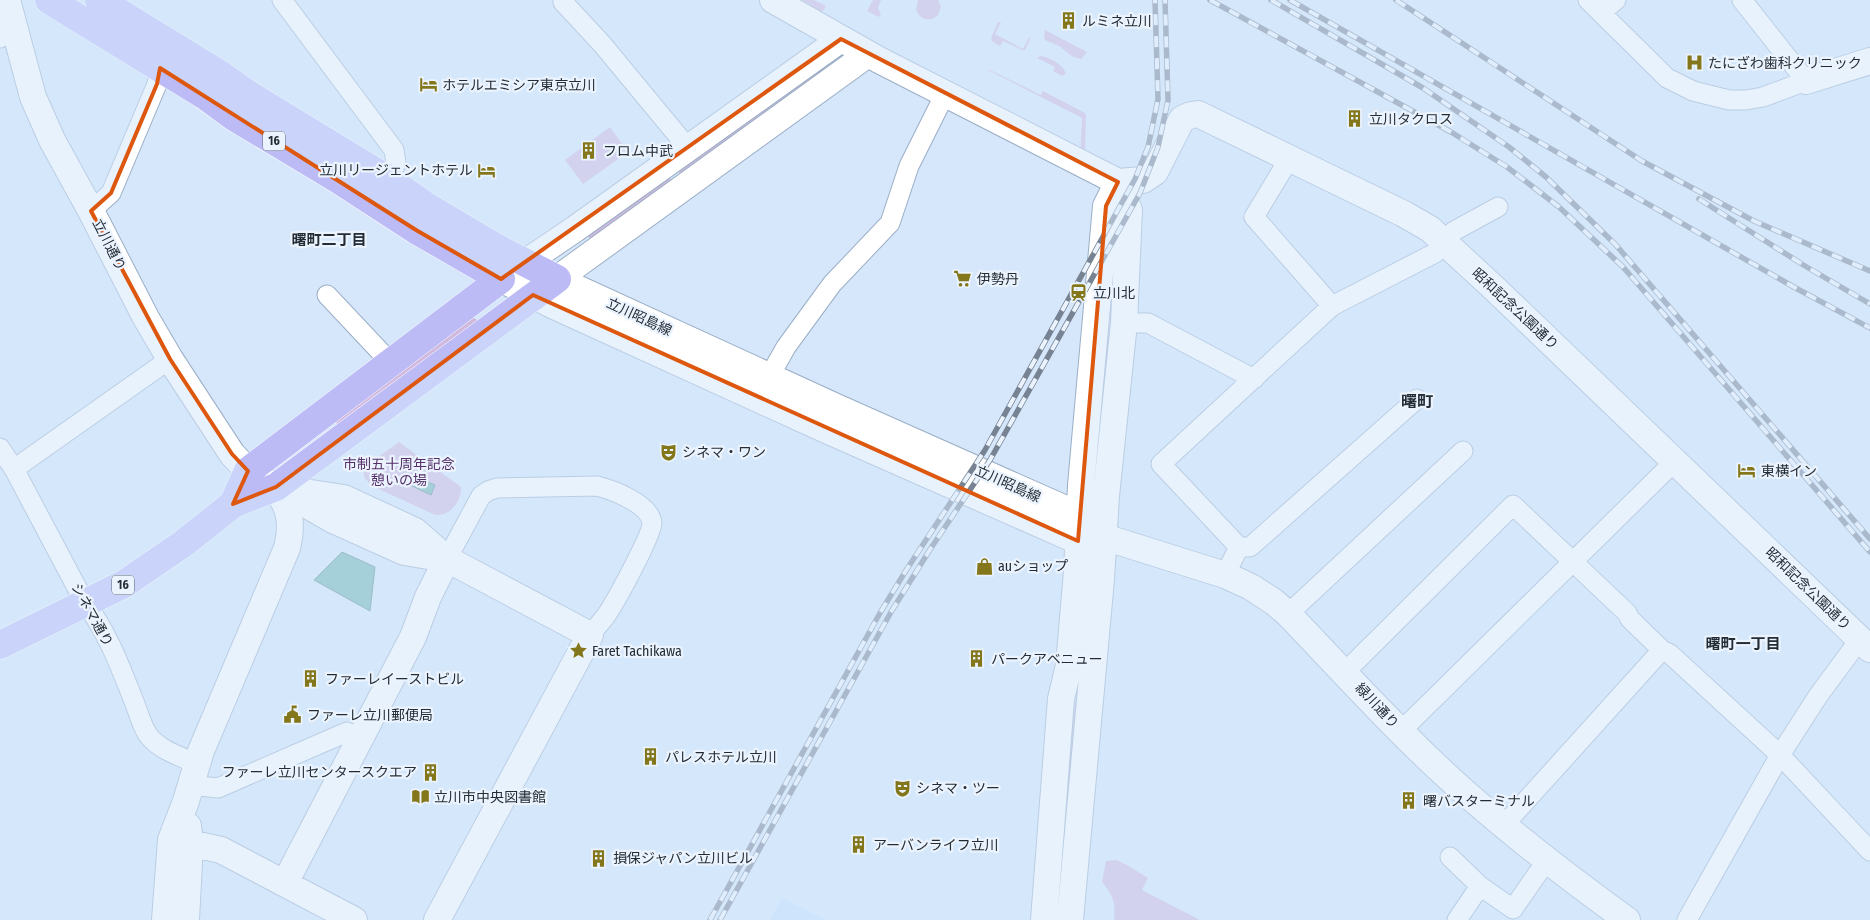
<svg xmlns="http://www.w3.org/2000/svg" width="1870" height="920" font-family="'Fira Sans Condensed','Noto Sans JP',sans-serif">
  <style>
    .built { fill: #c5dffe }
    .green { fill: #d0b9dd }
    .water { fill: #6ab3b0; stroke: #558a8b }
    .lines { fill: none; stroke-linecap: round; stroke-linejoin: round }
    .street-casing { stroke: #9aaec6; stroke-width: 21 }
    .secondary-casing { stroke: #9aaec6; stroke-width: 28 }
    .primary-casing { stroke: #fff; stroke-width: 29 }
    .street { stroke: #fff; stroke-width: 19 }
    .secondary { stroke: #fff; stroke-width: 26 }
    .primary { stroke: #bcbbf6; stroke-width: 28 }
    .rail-casing { stroke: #778392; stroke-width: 5.5 }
    .rail { stroke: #ebf4fe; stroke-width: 4; stroke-dasharray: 11; stroke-linecap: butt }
    .marked { fill: none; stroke: #de570e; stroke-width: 4; stroke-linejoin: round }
    .labels { text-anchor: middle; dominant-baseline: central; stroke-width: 4.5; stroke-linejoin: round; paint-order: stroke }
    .shield { fill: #ebf4fe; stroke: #606871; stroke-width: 1 }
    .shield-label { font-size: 12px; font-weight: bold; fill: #242c35 }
    .poi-label { font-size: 14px; fill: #242c35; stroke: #ebf4fe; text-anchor: start }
    .street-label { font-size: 14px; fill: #242c35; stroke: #ebf4fe }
    .park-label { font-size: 14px; fill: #552f69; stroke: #ebf4fe }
    .neighbourhood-label { font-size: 15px; font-weight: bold; fill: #242c35; stroke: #ebf4fe }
    .quarter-label { font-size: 16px; font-weight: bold; fill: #242c35; stroke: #ebf4fe }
  </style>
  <rect width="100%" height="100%" fill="#d6e7fb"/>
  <path class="built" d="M782,898L826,920H770Z"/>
  <path class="green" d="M802,0H814L826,6L822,12Z
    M873,0H881L878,8L881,14L879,17L867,11Z
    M918,0H938L941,7L938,15C930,23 919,20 916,9Z
    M998,22H1001L995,34L1023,49L1029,37L1030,39L1025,50H1022L1003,41L1000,46L993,42L991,38Z
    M1045,30L1087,52L1081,59L1073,57L1059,46L1045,40L1044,37Z
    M1040,56C1050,57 1062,64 1066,73L1062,76L1053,71L1055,67L1037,58Z
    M828,63L830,67L682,177L677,169Z
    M988,69L1041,95L1043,91L1085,113L1086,116L1085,152L1081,176H1074L1080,164L1082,118L988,70Z
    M610,127L628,152L583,184L565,160Z
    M668,175L673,183L592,242L587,234Z
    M471,316L480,322L337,425L336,420Z
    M399,442L461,487C462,501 449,519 433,514L372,486L364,477V469L367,465Z
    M1083,659L1058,920H1054L1071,728Z
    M1116,860L1127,865L1148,878L1142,890L1200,920H1114C1116,903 1113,895 1102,882L1106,861Z"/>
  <path class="water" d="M412,475L435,485L431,495L408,484Z
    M342,552L375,567L370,611L314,580Z"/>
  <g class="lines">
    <defs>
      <path id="street" d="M282,0L394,150L396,163L389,180
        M564,0L563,2L602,44L688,148
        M1588,0L1667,78L1693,91L1729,100H1746L1763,97L1806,81L1742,0
        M1601,12L1616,0
        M0,38L1,35L13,26
        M1289,159L1254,217L1332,306
        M91,211L111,193L157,84L160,68L164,60
        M327,295L391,363
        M1124,323H1148L1254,379
        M769,377L786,347L832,284L890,223L909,166L945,94
        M0,448L14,469L85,603C107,631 120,666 133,699C138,710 141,725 148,735C159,750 180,756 197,764
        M14,469L170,359
        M1239,547H1250L1417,399
        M447,559L481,496L488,491L497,488L597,486C613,490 650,504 652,523C652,535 614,605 605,617C600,623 595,629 590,635
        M1225,575L1239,547L1161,464L1332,306L1435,253L1454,231L1498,207
        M1288,614L1463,451
        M1345,672L1513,505L1627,613L1630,619L1662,650L1670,654L1780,755L1870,851
        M1401,731L1675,461
        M190,785L218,788L347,732L360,739
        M1504,825L1662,650
        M1450,857L1480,886L1513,909L1547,860
        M1457,920L1480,886
        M1687,920L1780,755L1818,696L1860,639"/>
      <path id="secondary" d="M7,0L33,97L52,140L91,211L146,318L170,359L232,454L248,471L333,520L404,552L447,559
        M773,0L879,60L1118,182L1129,210L1124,323L1106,496L1101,579L1070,920
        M841,39L575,229L501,279L552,305L824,429L1078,541
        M868,54L557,279L834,406L1079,515L1104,537L1225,575L1251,587L1274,602L1288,614C1341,669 1393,727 1450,779C1506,830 1566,876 1627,920
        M1806,81L1870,61
        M1118,182L1143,180L1155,172L1182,119L1191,115L1198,114L1404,214L1430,229L1495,289L1870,649
        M291,490L344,498L415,531L447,559L590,635L437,920
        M190,843L221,850L354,920
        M285,883L413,637L428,597L447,559
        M165,920L171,840L186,801L201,751L287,548C293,522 290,510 276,487
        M186,920L190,843L188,826
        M1044,920L1061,699L1069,665L1077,571L1081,485L1106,206L1118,182"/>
      <path id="primary" d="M49,0L204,95L234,117L339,180L416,230L501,279L248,471L233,504
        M0,645L124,584L184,543L233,504L276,487L557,279L499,249L426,206L389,180L251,96L221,75L99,0"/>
    </defs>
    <use href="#street" class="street-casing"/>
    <use href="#secondary" class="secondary-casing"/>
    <use href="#primary" class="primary-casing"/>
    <use href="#street" class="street"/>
    <use href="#secondary" class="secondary"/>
    <use href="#primary" class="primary"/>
    <defs>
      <path id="rail" d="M1210,0L1451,132L1507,167L1559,207L1623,267L1870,552
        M1271,0L1423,88L1509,147L1546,177L1615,244L1870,539
        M1290,0L1792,286L1870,328
        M1396,0L1642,161L1754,221L1870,271
        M1699,199L1805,266L1870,304
        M710,920L880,613L905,572L985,450L1135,179L1148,147L1158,99L1155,0
        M720,920L891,612L931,548L990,460L1140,193L1158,147L1168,100L1165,0"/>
    </defs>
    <use href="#rail" class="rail-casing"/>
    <use href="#rail" class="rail"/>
  </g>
  <path d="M0 0H1870V920H0ZM841,39L1118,182L1106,206L1078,541L533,295L276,487L233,504L248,471L232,454L170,359L91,211L111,193L157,84L160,68L416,230L501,279Z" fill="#d6e7fb" fill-opacity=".55" fill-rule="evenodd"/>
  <path class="marked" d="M841,39L1118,182L1106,206L1078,541L533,295L276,487L233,504L248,471L232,454L170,359L91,211L111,193L157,84L160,68L416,230L501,279Z"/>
  <defs>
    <symbol id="building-bare" viewBox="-9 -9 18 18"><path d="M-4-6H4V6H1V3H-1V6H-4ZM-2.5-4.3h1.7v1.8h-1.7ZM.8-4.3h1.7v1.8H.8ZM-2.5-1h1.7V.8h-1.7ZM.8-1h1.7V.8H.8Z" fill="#84761a" stroke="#ebf4fe" stroke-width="2.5" paint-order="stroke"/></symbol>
    <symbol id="hospital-bare" viewBox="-9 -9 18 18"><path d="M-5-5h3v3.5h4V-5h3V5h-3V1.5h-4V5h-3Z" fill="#84761a" stroke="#ebf4fe" stroke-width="2.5" paint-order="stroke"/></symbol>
    <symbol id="hotel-bare" viewBox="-9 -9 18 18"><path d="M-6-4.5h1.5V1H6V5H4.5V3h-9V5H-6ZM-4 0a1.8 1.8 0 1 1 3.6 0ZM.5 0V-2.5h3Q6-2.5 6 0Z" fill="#84761a" stroke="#ebf4fe" stroke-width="2.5" paint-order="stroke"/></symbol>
    <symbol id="supermarket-bare" viewBox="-9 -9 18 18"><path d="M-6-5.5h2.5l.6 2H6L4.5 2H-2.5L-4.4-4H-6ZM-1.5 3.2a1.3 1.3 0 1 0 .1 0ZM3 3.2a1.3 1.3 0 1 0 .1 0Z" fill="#84761a" stroke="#ebf4fe" stroke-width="2.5" paint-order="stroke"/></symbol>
    <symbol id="station-bare" viewBox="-9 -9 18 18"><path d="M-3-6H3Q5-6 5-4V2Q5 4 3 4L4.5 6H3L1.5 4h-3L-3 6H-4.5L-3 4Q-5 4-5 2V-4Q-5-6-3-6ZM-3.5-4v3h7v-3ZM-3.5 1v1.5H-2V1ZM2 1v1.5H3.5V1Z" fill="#84761a" stroke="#ebf4fe" stroke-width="2.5" paint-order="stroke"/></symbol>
    <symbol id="theatre-bare" viewBox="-9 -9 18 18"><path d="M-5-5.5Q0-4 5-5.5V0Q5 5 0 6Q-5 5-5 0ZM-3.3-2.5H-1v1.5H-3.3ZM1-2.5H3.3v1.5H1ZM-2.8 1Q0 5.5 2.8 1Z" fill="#84761a" stroke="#ebf4fe" stroke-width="2.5" paint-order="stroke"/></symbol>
    <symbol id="shop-bare" viewBox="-9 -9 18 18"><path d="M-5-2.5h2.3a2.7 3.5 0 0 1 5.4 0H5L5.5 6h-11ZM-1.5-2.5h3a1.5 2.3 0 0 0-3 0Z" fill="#84761a" stroke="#ebf4fe" stroke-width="2.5" paint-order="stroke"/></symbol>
    <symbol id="sight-bare" viewBox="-9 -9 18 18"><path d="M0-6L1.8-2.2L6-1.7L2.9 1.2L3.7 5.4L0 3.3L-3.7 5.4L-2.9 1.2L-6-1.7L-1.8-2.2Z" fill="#84761a" stroke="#ebf4fe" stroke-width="2.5" paint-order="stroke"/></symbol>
    <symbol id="civic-bare" viewBox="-9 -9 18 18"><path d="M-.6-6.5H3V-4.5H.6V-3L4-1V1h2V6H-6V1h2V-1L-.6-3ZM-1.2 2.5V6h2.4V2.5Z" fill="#84761a" stroke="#ebf4fe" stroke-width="2.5" paint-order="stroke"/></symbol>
    <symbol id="library-bare" viewBox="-9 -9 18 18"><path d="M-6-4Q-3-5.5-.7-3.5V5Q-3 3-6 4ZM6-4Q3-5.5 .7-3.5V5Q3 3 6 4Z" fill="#84761a" stroke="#ebf4fe" stroke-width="2.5" paint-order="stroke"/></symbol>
  </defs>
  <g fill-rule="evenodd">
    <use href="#building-bare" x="1056" y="8" width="25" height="25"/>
    <use href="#hospital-bare" x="1682" y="50" width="25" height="25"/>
    <use href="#hotel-bare" x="416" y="72" width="25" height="25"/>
    <use href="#building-bare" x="1342" y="106" width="25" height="25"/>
    <use href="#building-bare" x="576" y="138" width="25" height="25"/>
    <use href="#hotel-bare" x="474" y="158" width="25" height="25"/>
    <use href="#supermarket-bare" x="950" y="266" width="25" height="25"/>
    <use href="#station-bare" x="1066" y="280" width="25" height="25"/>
    <use href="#theatre-bare" x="656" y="440" width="25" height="25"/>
    <use href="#hotel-bare" x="1734" y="458" width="25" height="25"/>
    <use href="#shop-bare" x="972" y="554" width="25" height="25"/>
    <use href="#sight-bare" x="566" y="638" width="25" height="25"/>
    <use href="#building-bare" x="964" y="646" width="25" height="25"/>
    <use href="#building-bare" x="298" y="666" width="25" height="25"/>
    <use href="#civic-bare" x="280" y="702" width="25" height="25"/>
    <use href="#building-bare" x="638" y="744" width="25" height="25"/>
    <use href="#building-bare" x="418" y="760" width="25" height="25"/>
    <use href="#theatre-bare" x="890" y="776" width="25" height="25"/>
    <use href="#library-bare" x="408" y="784" width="25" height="25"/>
    <use href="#building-bare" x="1396" y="788" width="25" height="25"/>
    <use href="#building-bare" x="846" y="832" width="25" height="25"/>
    <use href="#building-bare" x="586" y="846" width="25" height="25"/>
  </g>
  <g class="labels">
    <g class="shield">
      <rect x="263" y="131.5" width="22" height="19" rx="4"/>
      <rect x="112" y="575.5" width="22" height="19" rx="4"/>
    </g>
    <g class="shield-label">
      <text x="274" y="141">16</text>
      <text x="123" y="585">16</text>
    </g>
    <g class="poi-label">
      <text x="1082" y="21">ルミネ立川</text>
      <text x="1708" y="63">たにざわ歯科クリニック</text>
      <text x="442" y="85">ホテルエミシア東京立川</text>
      <text x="1369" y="119">立川タクロス</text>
      <text x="603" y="151">フロム中武</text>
      <text x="473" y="170" text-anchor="end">立川リージェントホテル</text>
      <text x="977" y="279">伊勢丹</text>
      <text x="1093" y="293">立川北</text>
      <text x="682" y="452">シネマ・ワン</text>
      <text x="1761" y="471">東横イン</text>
      <text x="998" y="566">auショップ</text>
      <text x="592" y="651">Faret Tachikawa</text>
      <text x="991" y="659">パークアベニュー</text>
      <text x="325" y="679">ファーレイーストビル</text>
      <text x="307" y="715">ファーレ立川郵便局</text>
      <text x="665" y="757">パレスホテル立川</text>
      <text x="417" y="772" text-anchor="end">ファーレ立川センタースクエア</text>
      <text x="916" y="788">シネマ・ツー</text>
      <text x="434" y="797">立川市中央図書館</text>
      <text x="1423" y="801">曙バスターミナル</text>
      <text x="873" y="845">アーバンライフ立川</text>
      <text x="613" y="858">損保ジャパン立川ビル</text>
    </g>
    <g class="street-label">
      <text transform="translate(109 245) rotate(63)">立川通り</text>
      <text transform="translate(1515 309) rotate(43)">昭和記念公園通り</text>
      <text transform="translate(639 317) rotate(25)">立川昭島線</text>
      <text transform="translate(1008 484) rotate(24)">立川昭島線</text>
      <text transform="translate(1808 589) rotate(44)">昭和記念公園通り</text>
      <text transform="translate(92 615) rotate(61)">シネマ通り</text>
      <text transform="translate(1377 706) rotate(47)">緑川通り</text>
    </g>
    <g class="park-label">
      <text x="399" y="464">市制五十周年記念<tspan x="399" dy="16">憩いの場</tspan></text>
    </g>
    <g class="neighbourhood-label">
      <text x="329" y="240">曙町二丁目</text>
      <text x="1743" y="644">曙町一丁目</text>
    </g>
    <g class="quarter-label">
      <text x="1417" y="401">曙町</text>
    </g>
  </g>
</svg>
